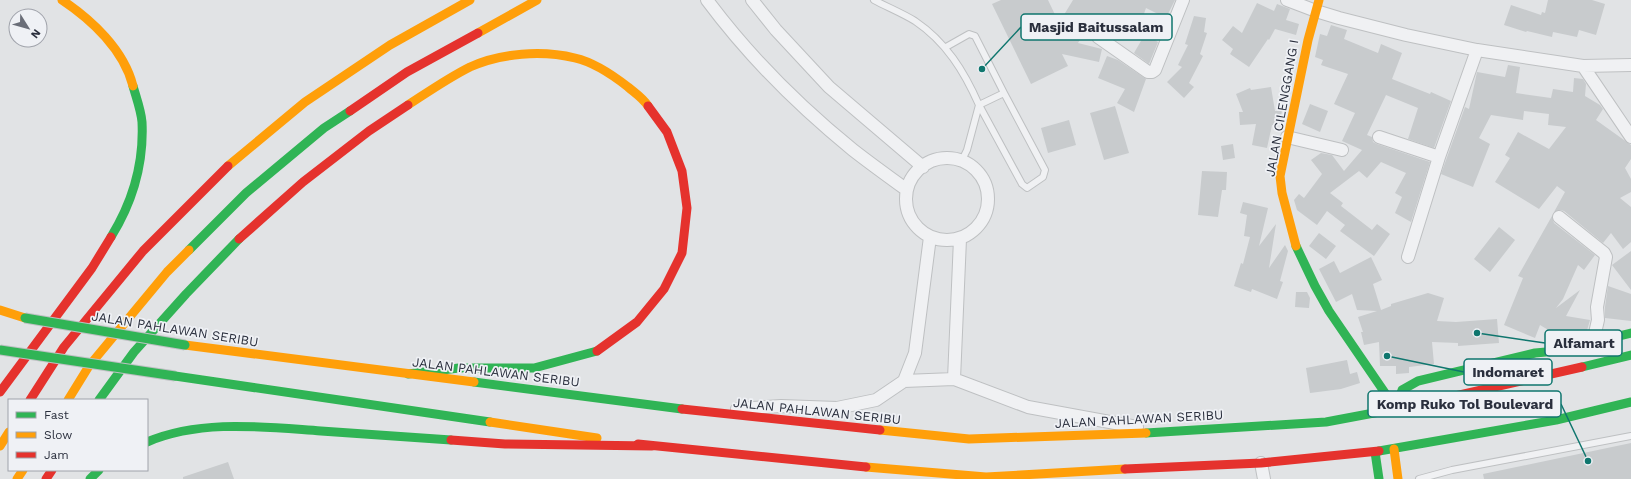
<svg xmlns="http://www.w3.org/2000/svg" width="1631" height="479" font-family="'Work Sans',sans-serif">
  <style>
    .building { fill: #c8cbcd }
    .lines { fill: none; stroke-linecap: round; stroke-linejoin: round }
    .lane-casing { stroke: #bec0c2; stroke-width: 8 }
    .street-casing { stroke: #bec0c2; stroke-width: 14 }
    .lane { stroke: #f0f1f3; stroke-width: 6 }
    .street { stroke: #f0f1f3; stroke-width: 12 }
    .fast { stroke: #30b455; stroke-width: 9 }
    .slow { stroke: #ff9f0a; stroke-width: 9 }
    .jam { stroke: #e5322d; stroke-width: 9 }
    .fast-bridge-casing { stroke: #bec0c3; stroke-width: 11; stroke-linecap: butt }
    .fast-bridge { stroke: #30b455; stroke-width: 9 }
    .labels { text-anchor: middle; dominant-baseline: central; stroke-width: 3.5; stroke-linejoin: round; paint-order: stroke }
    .street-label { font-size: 13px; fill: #2a2f3d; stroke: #eff1f5 }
    .leader { fill: none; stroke: #0f766e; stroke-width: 1.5 }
    .callout-dot { fill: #0f766e; stroke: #eff1f5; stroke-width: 1.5 }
    .callout { fill: #eff1f5; stroke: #0f766e; stroke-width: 1.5 }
    .callout-label { font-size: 14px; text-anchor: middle; font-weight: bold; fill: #2a2f3d }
  </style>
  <rect width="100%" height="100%" fill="#e1e3e5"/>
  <path class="building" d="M1001,0H1048L1059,23L1073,0H1175L1166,18L1146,8L1137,34L1092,19L1078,43L1102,49L1099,62L1062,54L1068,66L1031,84L992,4Z
    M1548,0H1592L1605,4L1596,35L1579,30L1577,37L1553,32L1552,37L1527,31L1526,32L1504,25L1511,5L1541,15L1542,12L1545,13Z
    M1257,3L1274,11L1277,4L1290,9L1286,20L1299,24L1296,35L1275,29L1269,40L1268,39L1249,67L1230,54L1233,49L1222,40L1233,26L1242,33Z
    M1194,16L1206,18L1204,32L1207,33L1200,54L1203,56L1189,83L1194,87L1184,98L1167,82L1182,67L1178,65L1188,45L1185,44Z
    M1331,25L1347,30L1344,39L1378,53L1381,44L1402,53L1392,79L1430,94L1431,92L1451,101L1434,148L1408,139L1418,108L1386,95L1367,135L1372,137L1373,142L1377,144L1430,162L1411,222L1395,213L1402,197L1395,193L1406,173L1381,162L1367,178L1359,171L1330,193L1343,203L1341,206L1372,230L1377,224L1390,234L1374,256L1340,231L1345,225L1327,211L1317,225L1297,210L1294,200L1299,194L1304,198L1322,174L1311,160L1321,153L1332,155L1344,171L1362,150L1342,141L1355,113L1334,104L1348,74L1321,65L1323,60L1315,57L1320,34L1327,36Z
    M1145,34L1158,42L1149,64L1134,53Z
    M1107,56L1118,60L1146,79L1134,112L1117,103L1125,89L1098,78Z
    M1508,65L1520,67L1516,93L1551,98L1553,89L1573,92L1574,78L1583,79L1586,84L1585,96L1600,105L1603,109L1596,120L1631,145V159L1625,168L1631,179V192L1620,198L1631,207V242L1623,249L1611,233L1603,243L1564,211L1560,210L1554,212L1565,192L1557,186L1539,209L1495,182L1510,158L1505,155L1518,132L1549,149L1566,127L1548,125L1549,114L1524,111L1523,120L1491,115L1479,138L1490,144L1473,187L1441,174L1465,107L1469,109L1477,72L1505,77Z
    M1271,87L1275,111H1282L1279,125H1272L1267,148L1252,145L1256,124L1240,125L1239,112H1243L1236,94L1250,88L1251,90Z
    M1310,104L1328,111L1320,132L1302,124Z
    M1115,106L1129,153L1104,160L1090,113Z
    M1069,120L1076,145L1048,153L1041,128Z
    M1233,144L1235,158L1223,160L1221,146Z
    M1202,171L1227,172L1226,190H1222L1218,217L1198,215Z
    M1243,202L1268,208L1259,246L1276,224L1269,268L1285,245L1288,251L1280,281L1283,282L1277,299L1252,289L1251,292L1234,286L1241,263L1243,264L1250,237L1244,236L1247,215L1240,213Z
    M1552,216L1554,223L1595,255L1584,270L1578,265L1563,299L1556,308L1580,290L1566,316L1590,320L1586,334L1582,335L1557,330L1555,334L1540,325L1535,338L1504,325L1523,278L1518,276Z
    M1499,227L1515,240L1490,272L1474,259Z
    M1319,233L1336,246L1326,259L1309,246Z
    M1631,251V290L1612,265Z
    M1371,257L1382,280L1373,284L1381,310L1391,306V304L1428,293L1444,298L1437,321L1456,322L1497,319L1499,343L1458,346V343L1432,342L1434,364L1409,367V373L1396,374V366H1380L1379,342L1364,345L1361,332H1363L1358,317L1377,311L1357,310L1352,294L1336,302L1319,269L1334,261L1340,273Z
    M1608,286L1631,294V321L1605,318V307Z
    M1296,292H1307L1310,298L1309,308L1295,307Z
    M1347,360L1350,374L1357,372L1360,383L1341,389L1310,393L1306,368Z
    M1631,443V479H1484L1483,474Z
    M228,462L234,479H183V477Z"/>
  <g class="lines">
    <defs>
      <path id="lane" d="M874,0C887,7 902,13 915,21C946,42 964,71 979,105L967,150L962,160
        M946,47L969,34L975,36L1004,93L1045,170L1043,177L1027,188L1022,184L979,105L1004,93
        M1419,479L1452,470L1631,436"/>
      <path id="street" d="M707,0C748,55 800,107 853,150C871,164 889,177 907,190
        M752,0L776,30L829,87L923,167
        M1287,0L1316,11L1339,18L1406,35L1477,50L1583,66L1631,65
        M1098,37L1148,72H1152L1155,70L1183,0
        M1583,66L1631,137
        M1287,137L1342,150
        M1379,137L1439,157
        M906 199a41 41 0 1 1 82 0a41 41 0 1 1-82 0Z
        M1559,217L1604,253L1606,257L1597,307L1598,320L1595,333L1589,343
        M1408,257L1439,157L1477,50
        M954,379L960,239
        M904,381L915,353L930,237
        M737,409L781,406L837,408L876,400L904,381L954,379L1028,407L1137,427
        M1261,463L1264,479"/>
    </defs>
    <use href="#lane" class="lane-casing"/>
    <use href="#street" class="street-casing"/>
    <use href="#lane" class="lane"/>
    <use href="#street" class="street"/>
    <path class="fast" d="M111,237C132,203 144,163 142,122C141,110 136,97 133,86
      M1296,246L1315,286L1329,311L1396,409
      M189,250L246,193L324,128L350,111
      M1582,367L1631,355
      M408,374L459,368H534L597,351
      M175,376L490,422
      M474,382L682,409
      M99,400L134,352L186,294L239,239
      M1396,409L1402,390L1418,381L1535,353L1557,351L1631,333
      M1146,433L1326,422L1411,406
      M147,442C201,419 263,427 321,431C364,434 407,437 451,440
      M1379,451L1556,420L1631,402
      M1375,452L1379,479
      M90,479L99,470"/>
    <path class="slow" d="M62,0C92,20 124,50 133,86
      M478,33L537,0
      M408,105C428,92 448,78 470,67C501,53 542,50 575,58C593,62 614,76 628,87C635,93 643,98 648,106
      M228,166L305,102L390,45L470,0
      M1296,246L1282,193L1280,176L1308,40L1319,0
      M0,310L25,318
      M185,345L474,382
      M68,400L89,366L167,272L189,250
      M490,422L597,438
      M880,430L969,439L1146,433
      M0,446L9,432
      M1394,449L1398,479
      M866,467L986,477L1125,469
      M17,479L23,470"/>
    <path class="jam" d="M350,111L407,72L478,33
      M239,239L303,182L369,131L408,105
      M597,351L637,322L664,289L682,253L687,208L682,171L667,132L648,106
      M0,392L92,268L111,237
      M30,400L64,347L143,251L228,166
      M1411,406L1582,367
      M682,409L880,430
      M451,440L505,444L652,446
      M638,444L866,467
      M1125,469L1261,463L1379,451
      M46,479L52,470"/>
    <defs>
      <path id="fast-bridge" d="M25,318L185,345
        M0,350L175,376"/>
    </defs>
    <use href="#fast-bridge" class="fast-bridge-casing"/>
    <use href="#fast-bridge" class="fast-bridge"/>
  </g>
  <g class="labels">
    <g class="street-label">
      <text transform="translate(1282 108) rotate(-80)">JALAN CILENGGANG I</text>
      <text transform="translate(175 329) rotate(9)">JALAN PAHLAWAN SERIBU</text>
      <text transform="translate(496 372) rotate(7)">JALAN PAHLAWAN SERIBU</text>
      <text transform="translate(817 411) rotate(6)">JALAN PAHLAWAN SERIBU</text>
      <text transform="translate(1139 419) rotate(-3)">JALAN PAHLAWAN SERIBU</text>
    </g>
  </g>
  <path class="leader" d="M982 69L1021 27M1477 333L1545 343M1387 356L1464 372M1588 461L1561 404"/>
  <g class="callout-dot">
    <circle cx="982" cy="69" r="4"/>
    <circle cx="1477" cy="333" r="4"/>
    <circle cx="1387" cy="356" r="4"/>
    <circle cx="1588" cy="461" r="4"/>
  </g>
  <g class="callout">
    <rect x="1021" y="14" width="151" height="26" rx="4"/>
    <rect x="1545" y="330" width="77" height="26" rx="4"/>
    <rect x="1464" y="359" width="88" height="26" rx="4"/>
    <rect x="1368" y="391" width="193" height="26" rx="4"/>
  </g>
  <g class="callout-label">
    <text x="1096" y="32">Masjid Baitussalam</text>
    <text x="1584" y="348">Alfamart</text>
    <text x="1508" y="377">Indomaret</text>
    <text x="1465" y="409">Komp Ruko Tol Boulevard</text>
  </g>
  <rect x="8" y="399" width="140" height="72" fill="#eff1f5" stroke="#a0a3ab"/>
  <rect x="16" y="412" width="20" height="6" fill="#30b455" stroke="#a0a3ab"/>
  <text x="44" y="419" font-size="12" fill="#2a2f3d">Fast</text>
  <rect x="16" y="432" width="20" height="6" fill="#ff9f0a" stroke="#a0a3ab"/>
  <text x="44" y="439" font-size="12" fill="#2a2f3d">Slow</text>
  <rect x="16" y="452" width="20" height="6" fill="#e5322d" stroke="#a0a3ab"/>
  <text x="44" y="459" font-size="12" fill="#2a2f3d">Jam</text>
  <g transform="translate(28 28) rotate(127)"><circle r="19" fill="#eff1f5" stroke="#a0a3ab"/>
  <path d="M0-3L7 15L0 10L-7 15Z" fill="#6a6e78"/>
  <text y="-6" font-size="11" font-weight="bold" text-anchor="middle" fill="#2a2f3d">N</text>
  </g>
</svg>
